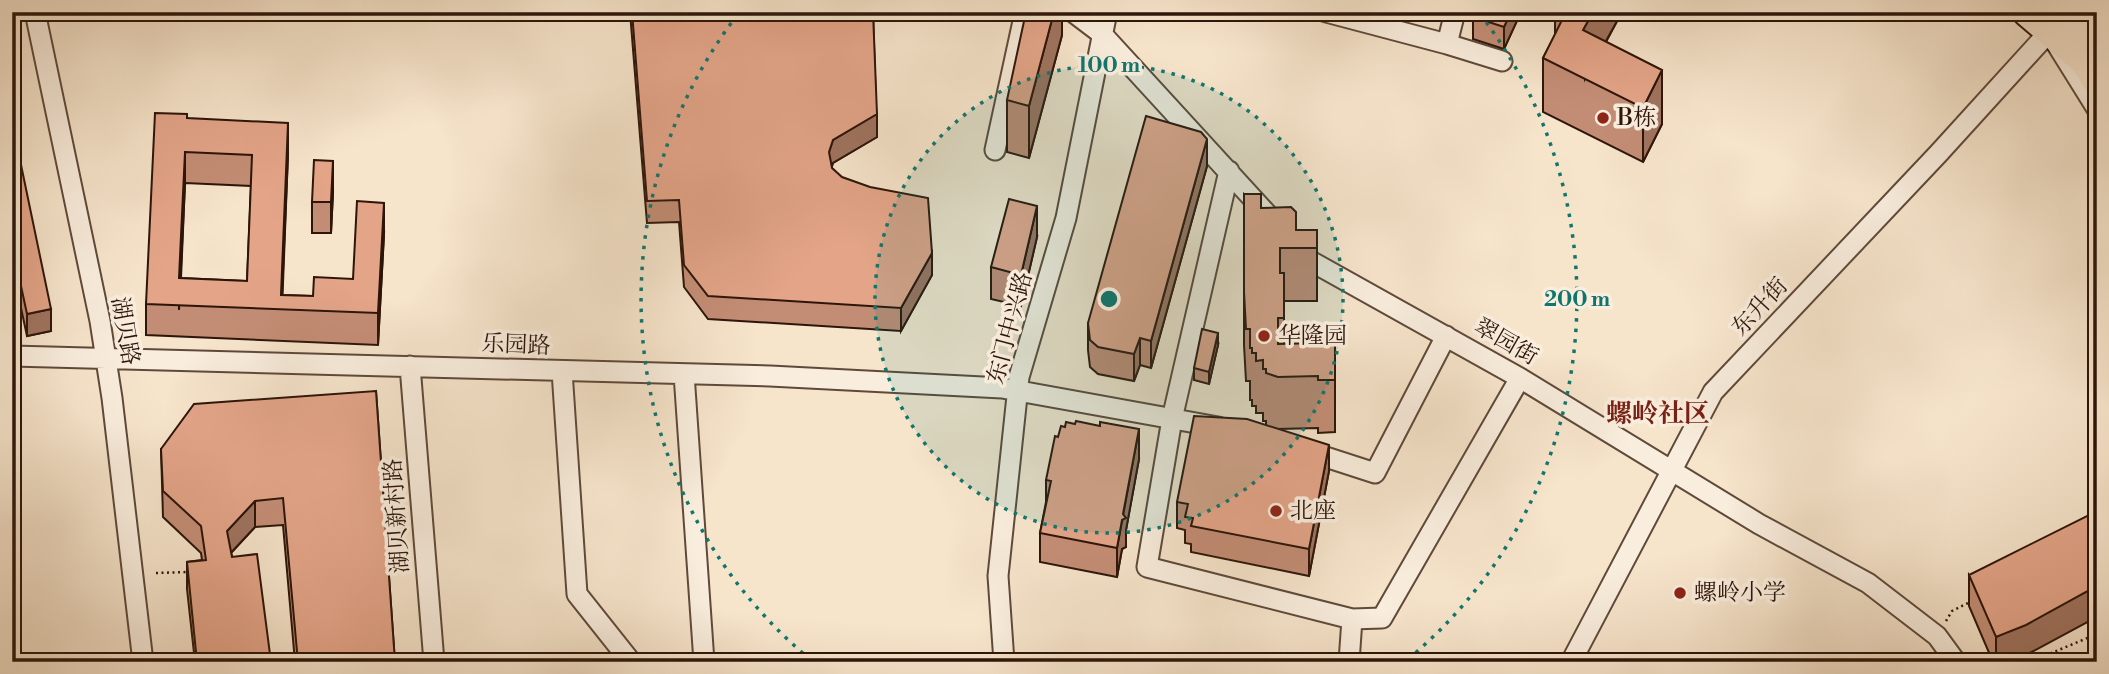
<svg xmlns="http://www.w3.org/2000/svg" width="2109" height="674" font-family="'Libre Bodoni','Noto Serif SC',serif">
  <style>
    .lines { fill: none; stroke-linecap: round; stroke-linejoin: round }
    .minor-casing { stroke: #5f493a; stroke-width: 23 }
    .highway-casing { stroke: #2d150a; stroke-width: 32 }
    .path { stroke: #2d150a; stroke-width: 2.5; stroke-dasharray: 2 3.5; stroke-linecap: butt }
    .minor { stroke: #f9eddd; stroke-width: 19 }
    .highway { stroke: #f6e4cb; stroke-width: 28 }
    .wall { fill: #c38d75; stroke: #2d150a; stroke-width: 2; fill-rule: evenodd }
    .shaded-wall { fill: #9f735f; stroke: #2d150a; stroke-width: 2 }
    .building { fill: #e3a488; stroke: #2d150a; stroke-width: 2; fill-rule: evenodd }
    .ring { fill: none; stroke: #0f766e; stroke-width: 3.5; stroke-dasharray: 3.5 7 }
    .poi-dot { fill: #8f2418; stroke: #f9eddd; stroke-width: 2.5 }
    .labels { text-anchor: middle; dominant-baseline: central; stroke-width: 7; stroke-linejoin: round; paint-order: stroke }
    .poi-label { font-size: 23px; fill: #2d150a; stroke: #f9eddd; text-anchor: start }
    .street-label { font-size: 23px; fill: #2d150a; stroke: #f9eddd }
    .quarter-label { font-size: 26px; font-weight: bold; fill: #7a1f14; stroke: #f9eddd }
    .centre { fill: #0f766e; stroke: #f9eddd; stroke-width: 3.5 }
    .ring-label { font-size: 21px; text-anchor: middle; font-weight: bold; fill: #0f766e; stroke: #f9eddd; stroke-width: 7; stroke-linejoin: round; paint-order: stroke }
  </style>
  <rect width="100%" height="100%" fill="#f6e4cb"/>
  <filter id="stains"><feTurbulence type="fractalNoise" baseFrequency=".00286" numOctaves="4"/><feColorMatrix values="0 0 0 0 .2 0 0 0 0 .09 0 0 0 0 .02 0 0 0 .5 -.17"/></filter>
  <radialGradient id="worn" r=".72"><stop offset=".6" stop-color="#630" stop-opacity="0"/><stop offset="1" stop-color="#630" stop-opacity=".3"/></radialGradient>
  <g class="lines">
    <defs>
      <path id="minor" d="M35,12L100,321L112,398L143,662
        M1073,12L1102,34L1267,214
        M1326,12L1447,44L1455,12
        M1447,44L1502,61
        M995,150L1025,12
        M1229,171L1172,419L1147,567L1352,619L1349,662
        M1299,250L1307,259L1520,378L1759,524L1868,583L1937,636L1956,662
        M12,356L770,376L1002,388L1218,427
        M410,366L434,662
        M562,371L577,594L631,662
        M684,374L704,662
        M1304,450L1375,473L1446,336
        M1352,619L1382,618L1520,378
        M1004,662L998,576L1019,377L1066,218L1107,12
        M1571,662L1713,392L1938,154L2049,32L2097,109"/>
      <path id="highway" d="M2027,12L2083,60L2097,81
        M2070,12L2097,37"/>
    </defs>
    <use href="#minor" class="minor-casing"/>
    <use href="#highway" class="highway-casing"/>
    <path class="path" d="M156,573L188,572
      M1946,621L1952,611L1970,602
      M2030,662L2097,634"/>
    <use href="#minor" class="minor"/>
    <use href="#highway" class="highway"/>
  </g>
  <path class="wall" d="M630,12H873L877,137L833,163L832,166V168L932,275L901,331L708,319L684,287L679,222L647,223Z
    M1062,12V35L1029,158L1007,152V100Z
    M1403,12H1414L1413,15Z
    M1476,12H1521L1504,49L1473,39V17Z
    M1555,12H1622L1606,42L1662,124L1643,162L1543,112V58L1555,35Z
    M12,89L16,104V137H12Z
    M187,118L288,154L282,295L313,296L353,279L384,234L378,345L146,335V304ZM185,183L251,186L247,281L181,278Z
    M12,161L51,331L27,336L12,266Z
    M1207,166L1151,368L1140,365L1134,381L1098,374L1090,367L1088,350V323Z
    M333,192L331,233H312V202Z
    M1244,194L1261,208L1296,230H1317V301H1284V344L1319,343L1335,334V432L1318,433V428L1279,429L1329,471L1309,576L1191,552V544L1185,543V530L1177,528V502L1266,425V421H1263V413H1256V406H1252V400H1250V381H1246L1244,345Z
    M1037,237L1021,306L991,299V267Z
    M1218,345L1209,384L1194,380V368Z
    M376,391L395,662H295L283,525L255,527L231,553L271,662H195L187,589V562L202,560L201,553L163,517L161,449Z
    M1139,459L1126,530V547L1122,549L1117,577L1040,562V533L1046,502V480Z
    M1969,575L2026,655L2009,662H1993L1969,606Z"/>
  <path class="shaded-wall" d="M1054,12H1062V35L1029,158V106Z
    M1511,12H1521L1504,49V27Z
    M1593,12H1622L1585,79L1583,30Z
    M1662,70V124L1643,162V108Z
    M877,114V137L833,163L829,175V152L833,140Z
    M288,123V154L282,309L281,295Z
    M1207,139V166L1151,368V341Z
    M185,152V183L179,310V278Z
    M333,161V192L331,233V202Z
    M384,203V234L378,345V313Z
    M1037,206V237L1021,306V275Z
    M932,253V275L901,331V308Z
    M51,309V331L27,336V314Z
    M1218,333V345L1209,384V372Z
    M1140,338V365L1134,381V354Z
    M1139,429V459L1126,530V547L1122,549L1117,577V548Z
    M1329,445V471L1309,576V549Z
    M255,501V527L227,557V531Z
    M2097,586V617L2026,655L2009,662H1996V637Z"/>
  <path class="building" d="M632,12H873L877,114L833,140L829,152L832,168L842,177L870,187L928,198L932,253L901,308L708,296L684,265L679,200L647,201Z
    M1026,12H1054L1029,106L1007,100Z
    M1476,12H1511L1504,27L1473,17Z
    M1566,12H1593L1583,30L1662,70L1643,108L1543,58Z
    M12,89L16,104H12Z
    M155,113L187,114V118L288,123L281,295L313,296L314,277L353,279L357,201L384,203L378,313L146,304ZM185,152L252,155L247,281L179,278Z
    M1146,116L1201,132L1207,139L1151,341L1140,338L1134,354L1098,347L1090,340L1088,323Z
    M20,160L51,309L27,314L12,244V161Z
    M314,160L333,161L331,202H312Z
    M1244,194H1261V208L1291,207L1296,212V230H1317V248H1280V273H1284V318H1278V344L1320,343L1319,334H1335V380H1318V376L1278,377L1266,373V369H1263V360L1256,361V353H1252V348H1250V329H1246L1244,292Z
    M1009,199L1037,206L1021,275L991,267Z
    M1202,329L1218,333L1209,372L1194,368Z
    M376,391L395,662H298L283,498L255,501L227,531L232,557L257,554L271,662H197L187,562L206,560L201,526L163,491L161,449L194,404Z
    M1194,416L1247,419L1329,445L1309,549L1191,526L1193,518L1185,517L1188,504L1177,502Z
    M1076,421L1100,426V422L1139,429L1123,514L1126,518L1122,520L1117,548L1040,533L1051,481L1046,480L1055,436L1058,437L1061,426L1065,427L1066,422L1075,424Z
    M2097,511V586L2026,625L1996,637L1969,575Z"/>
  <circle cx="1109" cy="299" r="234" fill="#0f766e" fill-opacity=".12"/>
  <g class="ring">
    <circle cx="1109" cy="299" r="234"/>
    <path d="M811 660A468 468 0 0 1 738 14M1480 14A468 468 0 0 1 1407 660"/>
  </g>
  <g class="poi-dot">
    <circle cx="1603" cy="118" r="7"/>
    <circle cx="1264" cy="336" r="7"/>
    <circle cx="1276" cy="511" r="7"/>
    <circle cx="1680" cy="593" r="7"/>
  </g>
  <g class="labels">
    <g class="poi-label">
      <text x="1617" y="118">B栋</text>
      <text x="1278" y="336">华隆园</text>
      <text x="1290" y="511">北座</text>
      <text x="1694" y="593">螺岭小学</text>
    </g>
    <g class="street-label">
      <text transform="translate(1760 307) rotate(-47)">东升街</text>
      <text transform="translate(1010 328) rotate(-75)">东门中兴路</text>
      <text transform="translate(125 331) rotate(80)">湖贝路</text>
      <text transform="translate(1506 342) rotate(30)">翠园街</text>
      <text transform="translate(516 345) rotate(2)">乐园路</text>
      <text transform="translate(397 516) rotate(-94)">湖贝新村路</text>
    </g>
    <g class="quarter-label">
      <text x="1658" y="414">螺岭社区</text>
    </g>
  </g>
  <circle cx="1109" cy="299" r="10" class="centre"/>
  <g class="ring-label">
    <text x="1109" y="72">100 m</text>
    <text x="1577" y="306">200 m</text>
  </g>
  <rect width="2109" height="674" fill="none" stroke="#f6e4cb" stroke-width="42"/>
  <rect x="14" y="14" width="2081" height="646" fill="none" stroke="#2d150a" stroke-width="3.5"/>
  <rect x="21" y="21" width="2067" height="632" fill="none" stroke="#2d150a" stroke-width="2"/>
  <rect width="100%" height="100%" filter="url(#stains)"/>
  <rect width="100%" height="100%" fill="url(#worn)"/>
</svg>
